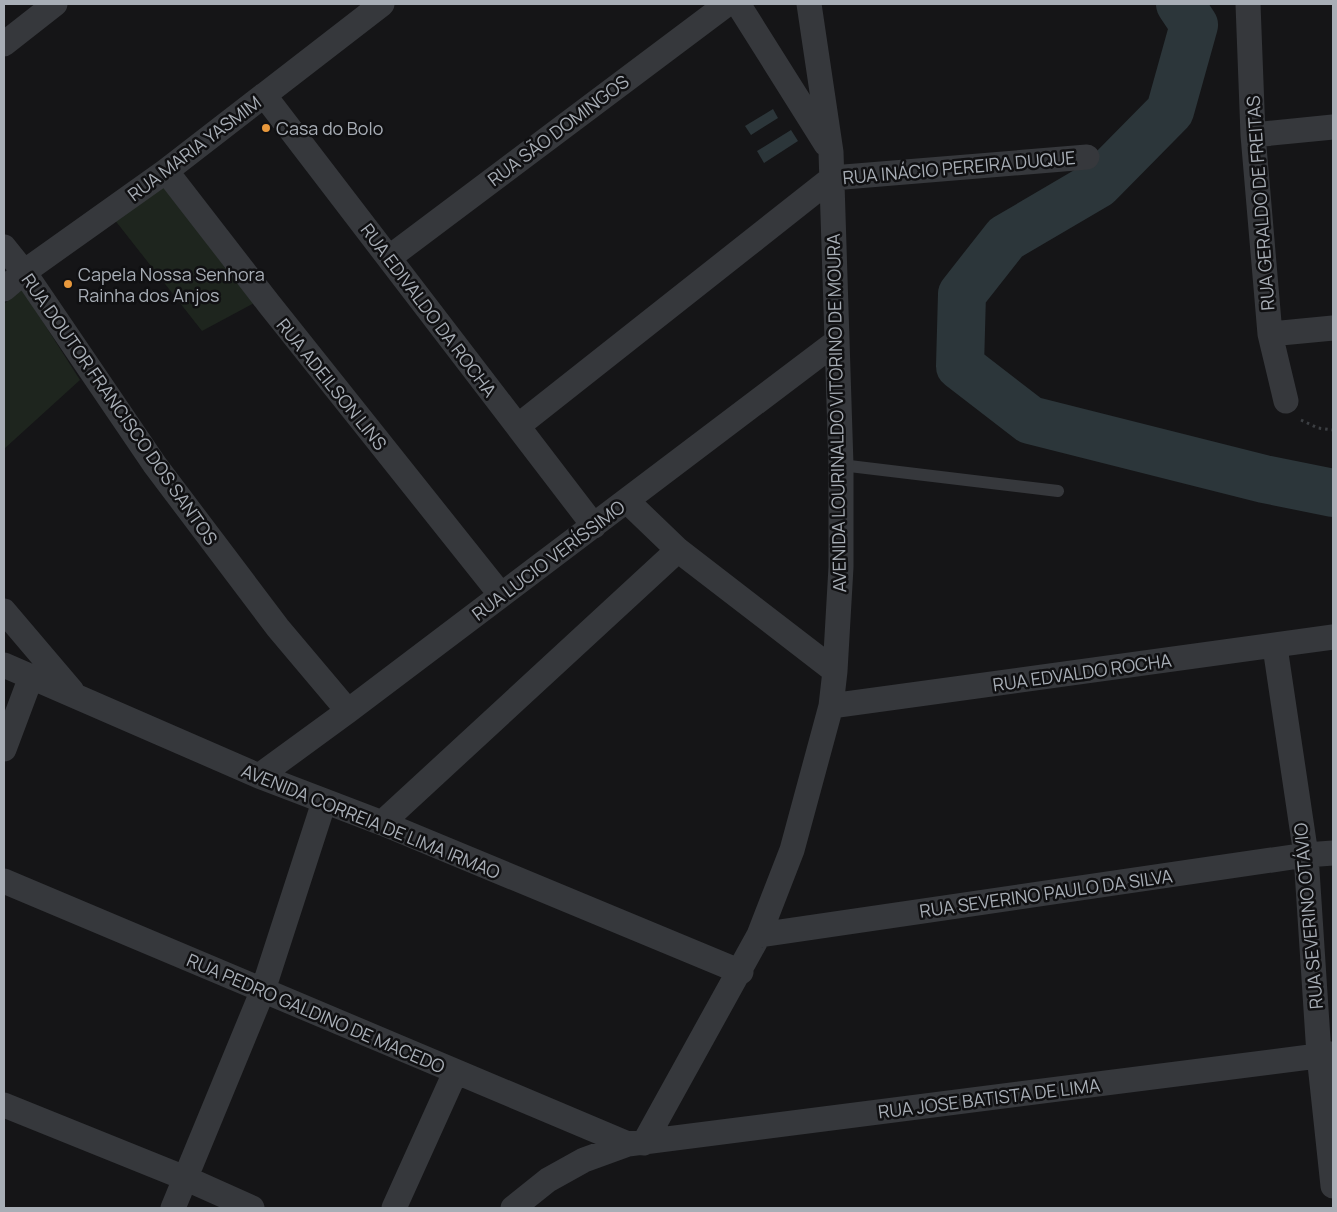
<svg xmlns="http://www.w3.org/2000/svg" width="1337" height="1212" font-family="Manrope,sans-serif">
  <style>
    .green { fill: #1e251e }
    .water { fill: #2c363a }
    .lines { fill: none; stroke-linecap: round; stroke-linejoin: round }
    .river { stroke: #2c363a; stroke-width: 48 }
    .path { stroke: #3c3f43; stroke-width: 3; stroke-dasharray: 2.5 4; stroke-linecap: butt }
    .service { stroke: #36383c; stroke-width: 12 }
    .minor { stroke: #36383c; stroke-width: 25 }
    .poi-dot { fill: #e8983c; stroke: #101012; stroke-width: 2 }
    .labels { text-anchor: middle; dominant-baseline: central; stroke-width: 5; stroke-linejoin: round; paint-order: stroke }
    .poi-label { font-size: 18px; fill: #a8aeb6; stroke: #101012; text-anchor: start }
    .street-label { font-size: 18px; fill: #a8aeb6; stroke: #101012 }
  </style>
  <rect width="100%" height="100%" fill="#151517"/>
  <path class="green" d="M164,183L258,301L202,331L114,219Z
    M22,289L80,380L4,449V304Z"/>
  <path class="water" d="M773,109L778,118L751,135L745,126Z
    M791,130L798,141L764,163L757,151Z"/>
  <g class="lines">
    <path class="river" d="M1180,4L1194,25L1170,111L1098,184L1006,238L962,294L960,366L1030,420L1264,479L1333,493"/>
    <path class="path" d="M1301,420L1318,428L1333,430"/>
    <path class="service" d="M841,465L1058,491"/>
    <path class="minor" d="M738,4L826,144
      M1248,4L1253,135L1270,334L1286,401
      M4,44L55,4
      M264,95L594,526
      M1253,135L1333,127
      M166,171L269,304L501,595
      M832,178L1087,157
      M4,247L24,272L155,465L278,628L348,711
      M390,257L727,4
      M4,289L24,272L166,171L382,4
      M1270,334L1333,328
      M518,426L832,178
      M627,501L678,550L835,671
      M4,611L72,691
      M1275,647L1306,855L1319,1055L1333,1186
      M4,665L259,776L382,823L741,972
      M831,706L1333,637
      M4,749L31,677
      M259,776L348,711L836,342
      M382,823L678,550
      M4,881L628,1144
      M759,935L1306,855L1333,853
      M4,1105L185,1178L252,1208
      M644,1143L759,935L792,850L831,706L835,671L841,567V465L831,152L809,4
      M173,1208L263,990L324,802
      M394,1208L455,1073
      M513,1208L548,1180L584,1160L628,1144L1333,1054"/>
  </g>
  <g class="poi-dot">
    <circle cx="266" cy="128" r="5"/>
    <circle cx="68" cy="284" r="5"/>
  </g>
  <g class="labels">
    <g class="poi-label">
      <text x="276" y="128">Casa do Bolo</text>
      <text x="78" y="274">Capela Nossa Senhora<tspan x="78" dy="21">Rainha dos Anjos</tspan></text>
    </g>
    <g class="street-label">
      <text transform="translate(558 130) rotate(-37)">RUA SÃO DOMINGOS</text>
      <text transform="translate(194 148) rotate(-37)">RUA MARIA YASMIM</text>
      <text transform="translate(959 167) rotate(-5)">RUA INÁCIO PEREIRA DUQUE</text>
      <text transform="translate(1260 203) rotate(-94)">RUA GERALDO DE FREITAS</text>
      <text transform="translate(429 310) rotate(53)">RUA EDIVALDO DA ROCHA</text>
      <text transform="translate(332 384) rotate(51)">RUA ADEILSON LINS</text>
      <text transform="translate(120 409) rotate(55)">RUA DOUTOR FRANCISCO DOS SANTOS</text>
      <text transform="translate(836 413) rotate(-91)">AVENIDA LOURINALDO VITORINO DE MOURA</text>
      <text transform="translate(548 560) rotate(-37)">RUA LUCIO VERÍSSIMO</text>
      <text transform="translate(1082 672) rotate(-8)">RUA EDVALDO ROCHA</text>
      <text transform="translate(371 821) rotate(22)">AVENIDA CORREIA DE LIMA IRMAO</text>
      <text transform="translate(1046 893) rotate(-8)">RUA SEVERINO PAULO DA SILVA</text>
      <text transform="translate(1308 916) rotate(-95)">RUA SEVERINO OTÁVIO</text>
      <text transform="translate(316 1013) rotate(23)">RUA PEDRO GALDINO DE MACEDO</text>
      <text transform="translate(989 1098) rotate(-7)">RUA JOSE BATISTA DE LIMA</text>
    </g>
  </g>
  <rect width="1337" height="1212" fill="none" stroke="#a8aeb6" stroke-width="10"/>
</svg>
